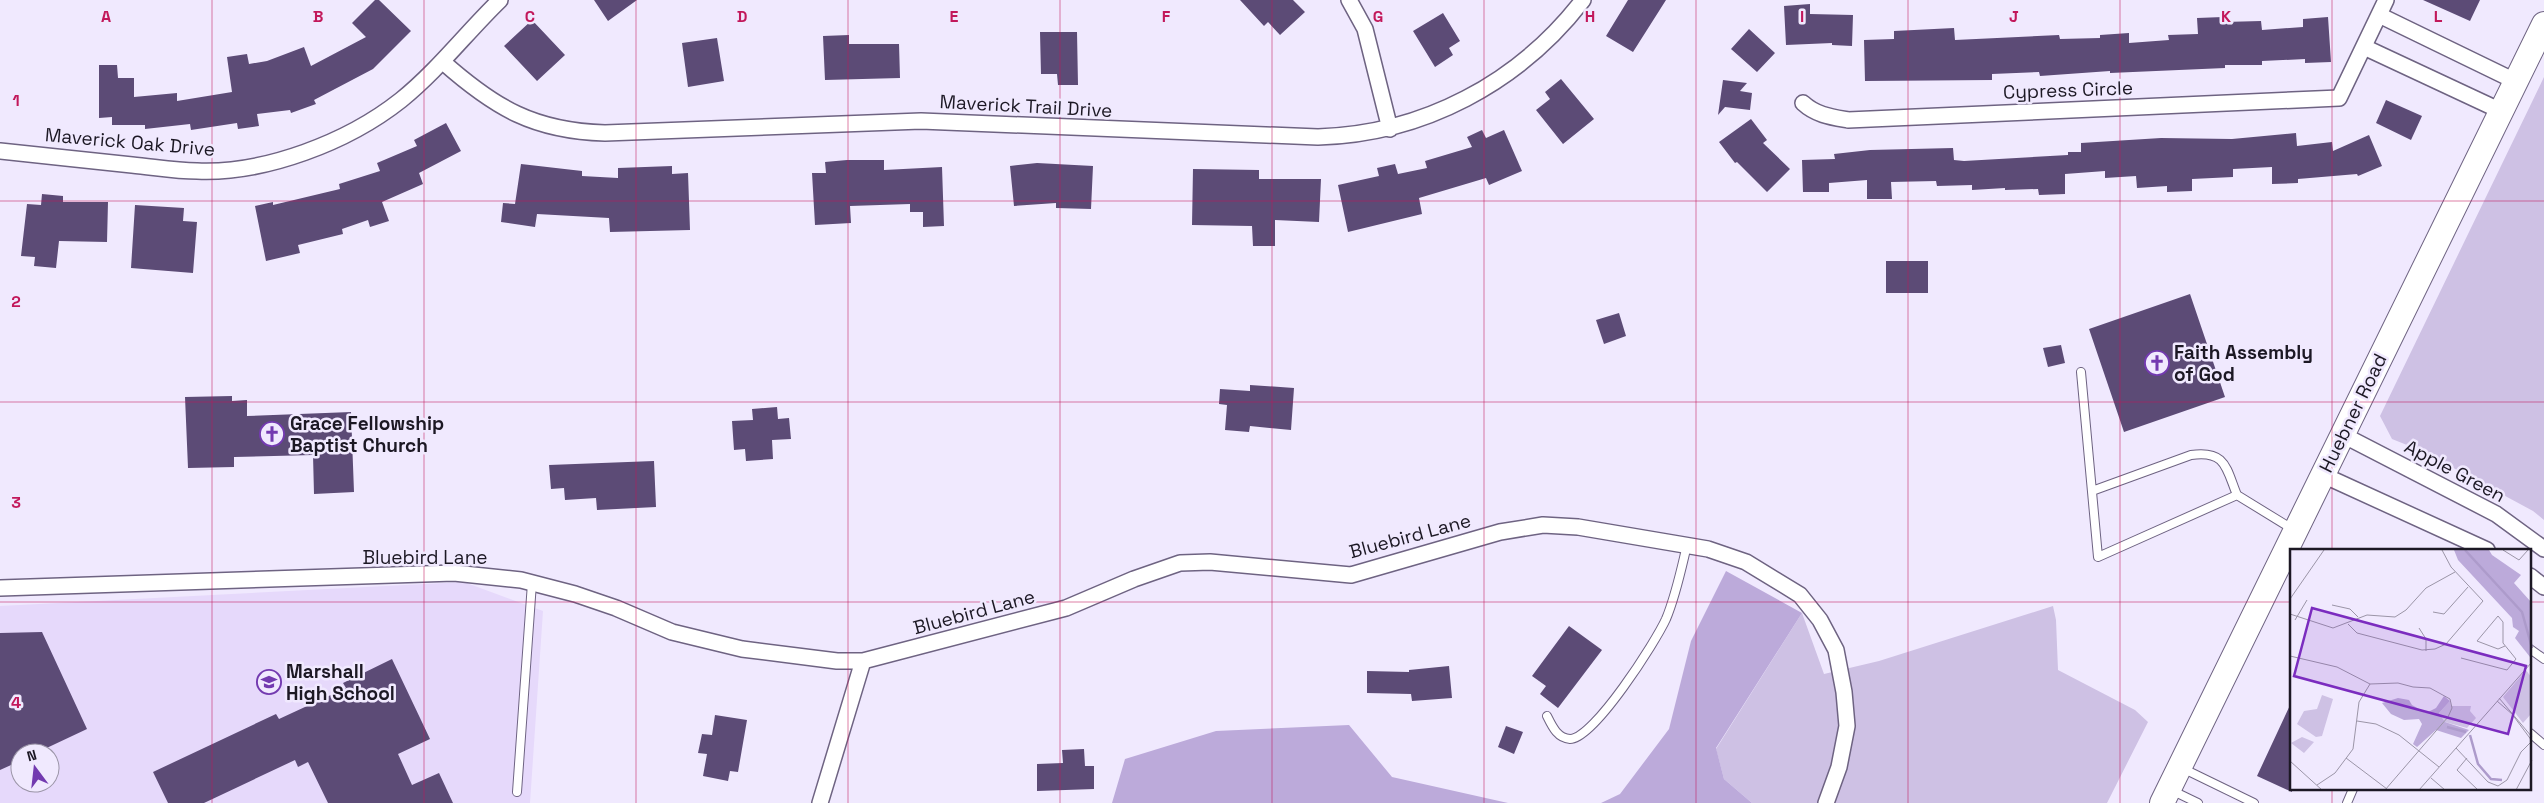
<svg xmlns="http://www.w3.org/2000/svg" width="2544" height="803" font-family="'Space Grotesk',sans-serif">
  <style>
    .built { fill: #e6d9fb; fill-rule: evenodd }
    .green { fill: #cec1e4 }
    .forest { fill: #bcaada }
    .building { fill: #5c4b76 }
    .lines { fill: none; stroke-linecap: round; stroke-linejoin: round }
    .lane-casing { stroke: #6e6382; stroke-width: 10 }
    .street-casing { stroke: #6e6382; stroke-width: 18 }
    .primary-casing { stroke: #6e6382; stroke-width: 26 }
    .lane { stroke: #fff; stroke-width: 8 }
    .street { stroke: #fff; stroke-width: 15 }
    .primary { stroke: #fff; stroke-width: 24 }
    .grid { fill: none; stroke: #c2185b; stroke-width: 1; stroke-opacity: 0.55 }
    .labels { text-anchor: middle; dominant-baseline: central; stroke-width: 5; stroke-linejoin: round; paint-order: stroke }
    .street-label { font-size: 19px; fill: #1c1824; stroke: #f0e9fe }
    .poi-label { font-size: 19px; font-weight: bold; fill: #1c1824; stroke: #f0e9fe; text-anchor: start }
    .inset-river { fill: none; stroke: #ad9bcb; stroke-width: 2.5 }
    .inset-road { fill: none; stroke: #9b95a7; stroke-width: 1 }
    .view { fill: #7b2cbf; fill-opacity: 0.15; stroke: #7b2cbf; stroke-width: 2.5 }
    .inset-edge { fill: none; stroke: #1c1824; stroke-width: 2.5 }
    .grid-label { font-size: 16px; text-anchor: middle; font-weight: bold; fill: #c2185b; stroke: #f0e9fe; stroke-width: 5; stroke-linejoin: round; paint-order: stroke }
  </style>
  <rect width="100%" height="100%" fill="#f0e9fe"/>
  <path class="built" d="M464,582L543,611L530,803H0V606ZM20,753H50V783H20Z"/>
  <path class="green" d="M2544,77V520L2533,511L2422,451L2392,439L2380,416Z
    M2053,606L2056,620L2058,670L2135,710L2148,722L2107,803H1752L1724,779L1716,749L1802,613L1824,674L1879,661Z"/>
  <path class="forest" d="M1726,571L1802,613L1716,748L1724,779L1752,803H1601L1620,794L1669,729L1691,641Z
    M1349,725L1392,777L1508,803H1112L1125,759L1216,731Z"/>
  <path class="building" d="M375,0H379L411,31L373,69L314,100L316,104L291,113L290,110L257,114L259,126L238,129L237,123L191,130L190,124L145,129V125H112V117L99,118V65H117L118,78H134V97L177,93V101L232,92L227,57L247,54L249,64L267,61L304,47L311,66L366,37L352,23Z
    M594,0H637L608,21Z
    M1240,0H1293L1305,12L1280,35L1268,22L1264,26Z
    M1628,0H1666L1633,52L1606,36Z
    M2423,0H2480L2470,21Z
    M1810,4V14L1853,15L1852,46L1832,45V43L1786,45L1784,6Z
    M1443,13L1460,41L1449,48L1453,55L1435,67L1413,31Z
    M2223,17L2224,22L2261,21L2262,30L2303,27V19L2328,17L2331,62L2305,63V59L2262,61V65H2225V68L2110,73V71L2040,76L2039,72L1992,74V80L1865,81L1864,40L1894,39V31L1954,28L1955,40L2059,35L2060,39L2100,38V35L2129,33V43L2169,40L2168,35L2198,34L2197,18Z
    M532,20L565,55L537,81L504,46Z
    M1749,29L1775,53L1757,72L1731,49Z
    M1040,32H1077L1078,85H1058L1057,74H1041Z
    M849,35V44H899L900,78L825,80L823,36Z
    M717,38L724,81L688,87L682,43Z
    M1561,79L1594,119L1563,144L1536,110L1550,99L1545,92Z
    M1723,80L1747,83L1740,91L1752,93L1750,110L1725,107L1718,115Z
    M2386,100L2422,116L2411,140L2376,123Z
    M1751,119L1767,140L1763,143L1790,169L1767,192L1737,162L1735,163L1719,142Z
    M446,123L461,151L419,173L423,184L382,202L389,221L370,227L368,220L342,229L343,234L298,245L300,253L266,261L255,206L273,202V205L340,189L339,184L380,171L377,163L417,146L414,140Z
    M1482,130L1486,138L1504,130L1522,171L1489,185L1486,178L1419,198L1422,214L1348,232L1338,185L1379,176L1377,168L1395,164L1398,174L1427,168L1425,161L1472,147L1467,137Z
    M2296,133L2297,146L2332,142L2333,151L2369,135L2382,166L2358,176L2357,174L2298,179V183L2272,184V167L2233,169V177L2192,179V191L2167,192V186L2137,188L2136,176L2105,178V171L2065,174V194L2039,195L2038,189L2005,190V188L1972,190V185L1937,186L1936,181L1891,182L1892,199H1867V180L1829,183V192H1803L1802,160L1835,159L1834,154L1870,150L1953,148L1954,160L1964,161L2068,155V152H2081V143L2161,138L2232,139Z
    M847,160H884V170L942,167L944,226L923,227V212H910V204L850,206L851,223L815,225L812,173H826L825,162Z
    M1037,163L1093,166L1091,209L1056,208V203L1014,206L1010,166Z
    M521,164L582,171V176L618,178V168L672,166V174L688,173L690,230L610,232L609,218L537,214L535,227L501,222L503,203L515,204Z
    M1193,169L1259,170V179H1321L1319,222L1275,220V246H1253L1252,226L1192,225Z
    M42,194L63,196V202H108L107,242L59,241L56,268L34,266L35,257L21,256L27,204L41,205Z
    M135,205L184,208L183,221L197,222L193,273L131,268Z
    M1886,261H1928V293H1886Z
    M2190,294L2225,397L2124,432L2089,329Z
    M1619,313L1626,336L1604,344L1596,320Z
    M2061,345L2065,363L2048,367L2043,348Z
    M1250,385L1294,388L1291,430L1250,426L1249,432L1225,430L1227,405L1219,404L1220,389L1250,391Z
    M232,396V401L247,400V416L351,412L354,492L314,494L313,455L234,457V467L188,468L185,397Z
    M777,407L778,419L789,418L791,439L772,440L773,459L746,461L745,449L734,450L732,421L753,420L752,409Z
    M654,461L656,507L597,510L596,498L565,500L564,488L551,489L549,465Z
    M1569,626L1602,650L1558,708L1540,694L1546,686L1532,676Z
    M42,632L87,729L36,753H20V761L0,770V633Z
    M392,659L430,739L398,754L412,785L439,773L453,803H328L308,762L298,767L295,760L204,803H168L153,772L276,714L279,719L346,688L343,683Z
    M1449,666L1452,698L1412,701L1411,694L1367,693V671L1409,672V670Z
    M2292,701V792L2257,776Z
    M715,715L747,720L738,772L730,771L728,781L703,776L707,754L698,753L702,734L712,735Z
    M1506,726L1523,732L1514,754L1498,747Z
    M1084,749L1085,766H1094V789L1037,791V764L1063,763L1062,750Z"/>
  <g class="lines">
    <defs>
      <path id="lane" d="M2081,372L2098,557L2237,495L2294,530
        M2092,491L2191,455C2226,450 2226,468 2237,495
        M2530,649L2544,659
        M1547,716C1552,726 1557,738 1570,739C1594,739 1656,641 1666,619C1676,595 1681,570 1687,545
        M2530,733L2544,745
        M2182,768L2254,803
        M2171,790L2198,803
        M517,792L532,583
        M2347,803L2353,789"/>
      <path id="street" d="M1349,0L1365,29L1390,129
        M2379,15L2515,81
        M2364,47L2501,111
        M443,62C495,108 534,131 605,133L921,121L1318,137C1423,134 1519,83 1583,0
        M1803,103C1816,115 1831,117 1848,120L2339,98L2386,0
        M0,151C44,156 88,160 132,165C154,167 175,171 197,171C265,174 348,142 401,100C438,70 466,33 500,0
        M2343,435L2496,514L2544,549
        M2323,475L2487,550
        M2530,576L2544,587
        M0,588L454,573L521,580L575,594L616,608L672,632L742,649L837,661H863L1066,608L1134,579L1180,563L1210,562L1351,575L1500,532L1543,525L1578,527L1708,549L1746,562L1800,595L1820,620L1836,650L1844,692L1847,726L1839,767L1826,803
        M820,803L863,661"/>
      <path id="primary" d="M2162,803L2544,24"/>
    </defs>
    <use href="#lane" class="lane-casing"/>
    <use href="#street" class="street-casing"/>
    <use href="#primary" class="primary-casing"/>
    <use href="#lane" class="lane"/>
    <use href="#street" class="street"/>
    <use href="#primary" class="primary"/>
  </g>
  <path class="grid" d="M212,0V803M424,0V803M636,0V803M848,0V803M1060,0V803M1272,0V803M1484,0V803M1696,0V803M1908,0V803M2120,0V803M2332,0V550M0,201H2544M0,402H2544M0,602H2292M2530,602H2544M2332,789V803"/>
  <defs>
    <symbol id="church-ring" viewBox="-11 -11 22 22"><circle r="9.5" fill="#f0e9fe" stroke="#733ab0" stroke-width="1.5"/><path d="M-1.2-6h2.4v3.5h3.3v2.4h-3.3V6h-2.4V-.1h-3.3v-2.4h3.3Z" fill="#733ab0"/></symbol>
    <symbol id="school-ring" viewBox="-11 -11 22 22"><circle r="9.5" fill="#f0e9fe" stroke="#733ab0" stroke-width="1.5"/><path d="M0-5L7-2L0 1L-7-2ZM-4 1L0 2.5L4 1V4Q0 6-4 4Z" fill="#733ab0"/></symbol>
  </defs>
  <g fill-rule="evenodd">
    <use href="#church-ring" x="2143" y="349" width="28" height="28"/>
    <use href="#church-ring" x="258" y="420" width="28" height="28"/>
    <use href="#school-ring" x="255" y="668" width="28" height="28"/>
  </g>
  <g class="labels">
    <g class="street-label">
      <text transform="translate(2068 90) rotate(-2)">Cypress Circle</text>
      <text transform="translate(1026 106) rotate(3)">Maverick Trail Drive</text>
      <text transform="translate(130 142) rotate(5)">Maverick Oak Drive</text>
      <text transform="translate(2353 413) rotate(-64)">Huebner Road</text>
      <text transform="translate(2455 471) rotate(28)">Apple Green</text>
      <text transform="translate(1410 536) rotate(-15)">Bluebird Lane</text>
      <text x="425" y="557">Bluebird Lane</text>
      <text transform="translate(974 612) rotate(-15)">Bluebird Lane</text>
    </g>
    <g class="poi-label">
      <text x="2174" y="352">Faith Assembly<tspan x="2174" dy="22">of God</tspan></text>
      <text x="290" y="423">Grace Fellowship<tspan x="290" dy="22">Baptist Church</tspan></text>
      <text x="286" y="671">Marshall<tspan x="286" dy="22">High School</tspan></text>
    </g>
  </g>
  <g transform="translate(2290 549)">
    <rect width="241" height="241" fill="#f0e9fe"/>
    <path d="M236,121L241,128V165L233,174L213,148ZM32,146L43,150L32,187L26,188L7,175L14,162L27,160ZM160,152L161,157H181L180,162L186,169L177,179L155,173L149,164ZM12,188L24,193L14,204L1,194Z" fill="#cec1e4"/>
    <path d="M164,1H199L202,6L231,26L224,34L241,53L240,108L225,89L229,82L223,78L222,69L168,11ZM154,147L160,152L149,164L155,173L179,181L171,189L146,181L127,198L123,195L132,175L129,170L114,171L101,165L92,154L108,149L119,151L122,156L136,164L146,159Z" fill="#bcaada"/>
    <path class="inset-river" d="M175,1L232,63L242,99M157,178L176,183M180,186L188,215L201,230L212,231"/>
    <path class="inset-road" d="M213,1L229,11L238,1M0,50L34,1M42,56L60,60L68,68M143,63L154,65L178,38M0,65L43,79L77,66L105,68L116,61L136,39L165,23M5,71L17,51M58,75L67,84L132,101L145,100L156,95L193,52L161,18L152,1M129,79L136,90V102M0,107L47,118L80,135L108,134L123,138L140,139L160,150L162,159L158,168L95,241M171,109L217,121L226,110L213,94V73L208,67L187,92L208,100L215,97M209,149L242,188M207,152L222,165L242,192M67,172L86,175L109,186L149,218M166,199L198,233L208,237L217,231L231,203L242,192M56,209L97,240M177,209L167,221L188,241M0,212L32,241M141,229L155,241M27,236L45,224L63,200L69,153L80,135M129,241L242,113M226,241L242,211"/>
    <path class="view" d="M22,59L236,117L218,185L4,127Z"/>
    <rect width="241" height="241" class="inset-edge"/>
  </g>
  <g class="grid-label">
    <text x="106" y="22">A</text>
    <text x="318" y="22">B</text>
    <text x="530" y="22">C</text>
    <text x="742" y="22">D</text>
    <text x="954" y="22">E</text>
    <text x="1166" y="22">F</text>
    <text x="1378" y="22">G</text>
    <text x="1590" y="22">H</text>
    <text x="1802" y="22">I</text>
    <text x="2014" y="22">J</text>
    <text x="2226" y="22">K</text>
    <text x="2438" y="22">L</text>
    <text x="16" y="106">1</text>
    <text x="16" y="307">2</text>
    <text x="16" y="508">3</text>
    <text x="16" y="708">4</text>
  </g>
  <g transform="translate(35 768) rotate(345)"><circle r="24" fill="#f0e9fe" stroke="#9b95a7"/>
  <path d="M0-4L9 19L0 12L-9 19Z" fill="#733ab0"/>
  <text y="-8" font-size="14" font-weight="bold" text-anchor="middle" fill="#1c1824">N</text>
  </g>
</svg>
